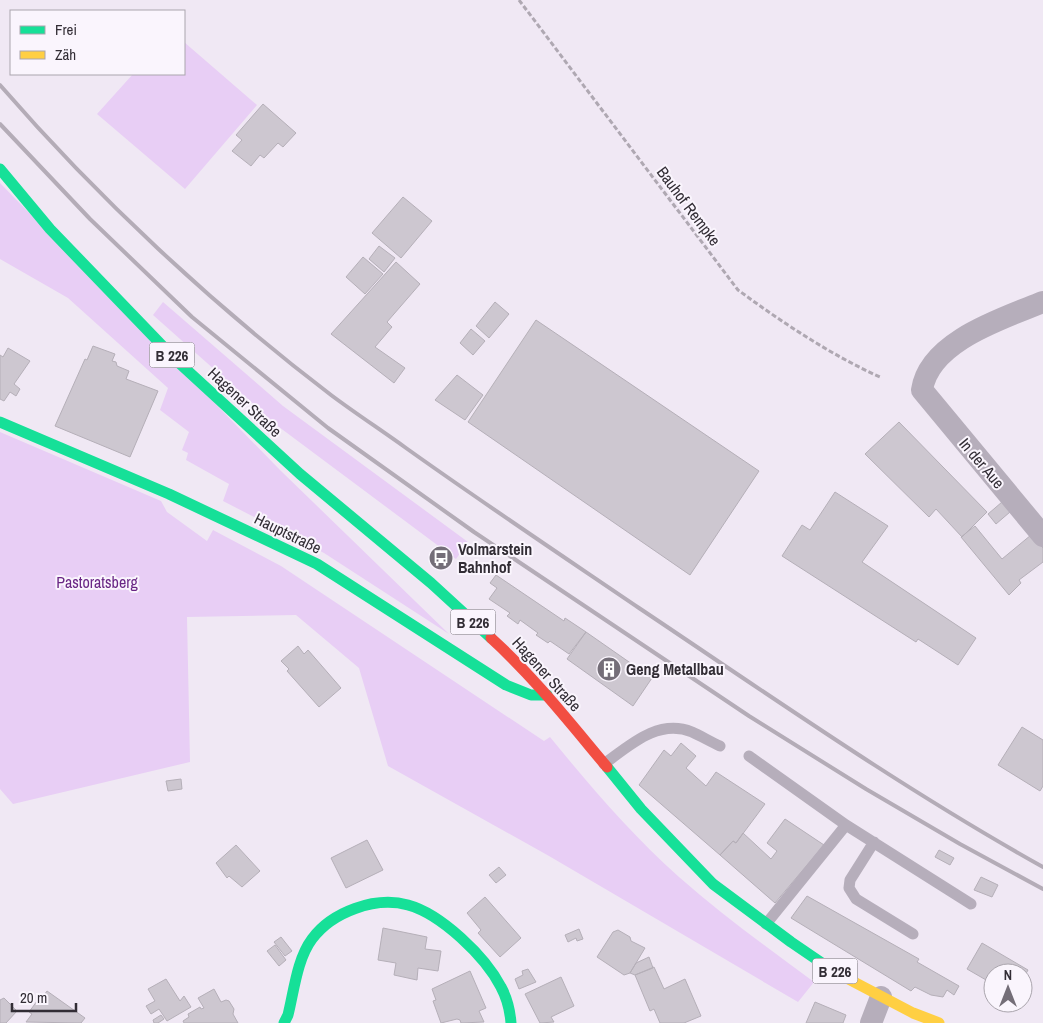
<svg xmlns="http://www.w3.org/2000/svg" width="1043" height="1023" font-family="'Archivo Narrow',sans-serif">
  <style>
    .green { fill: #e8cef5 }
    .building { fill: #cdc7d0; stroke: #b5afb8 }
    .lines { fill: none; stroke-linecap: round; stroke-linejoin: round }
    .path { stroke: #afa8b2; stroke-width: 3; stroke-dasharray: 5 2.5; stroke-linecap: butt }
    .lane { stroke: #b6aebb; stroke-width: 11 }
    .street { stroke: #b6aebb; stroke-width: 22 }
    .fast { stroke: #16e098; stroke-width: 11 }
    .slow { stroke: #ffcf43; stroke-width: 11 }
    .jam { stroke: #f24e42; stroke-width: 11 }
    .rail { stroke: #b4acb7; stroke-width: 4 }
    .labels { text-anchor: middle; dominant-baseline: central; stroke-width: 4; stroke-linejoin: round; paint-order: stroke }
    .shield { fill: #faf5fd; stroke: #6e6971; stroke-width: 1 }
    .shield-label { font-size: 15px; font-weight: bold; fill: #322d35 }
    .street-label { font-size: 16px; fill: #322d35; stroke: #faf5fd }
    .poi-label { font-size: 16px; font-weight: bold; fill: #322d35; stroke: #faf5fd; text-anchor: start }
    .park-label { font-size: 16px; fill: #6a2785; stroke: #faf5fd }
  </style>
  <rect width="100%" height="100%" fill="#f0e8f4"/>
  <path class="green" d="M184,42L257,105L185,189L97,114L133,74H184Z
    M0,183L280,470L449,634L324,553L223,501L229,484L186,460L188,453L182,450L189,432L160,410L168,388L68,298L0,259Z
    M163,302L283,406L468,542L456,559L279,427L153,315Z
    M0,432L161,501L167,512L207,541L213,530L281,566L544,741L550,737C590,786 631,834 679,877C722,915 768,948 814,982L798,1002L549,856L388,766L359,668L296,615L187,617L190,762L13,804L0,789Z"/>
  <path class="building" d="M263,104L296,133L283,147L278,143L264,158L260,155L251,166L232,151L242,140L236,135Z
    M403,197L432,221L401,258L372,233Z
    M379,246L395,258L384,272L369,259Z
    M363,257L383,274L365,294L346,277Z
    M396,262L420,284L387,322L392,327L375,347L405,368L394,383L331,334Z
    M495,302L509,314L489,338L476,326Z
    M536,320L759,471L690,575L468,422Z
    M471,329L485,341L473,355L460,343Z
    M93,346L115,354L112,361L116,362L117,366L129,371L126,379L158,391L130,457L55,426L85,359L87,360Z
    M8,348L30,361L14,384L20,389L16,396L10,392L4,401L0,399V355L3,357Z
    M457,375L483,395L465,420L435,400Z
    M899,422L987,512L962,537L936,509L929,517L865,454Z
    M835,492L888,526L862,562L976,638L958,665L918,639L916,642L782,556L802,525L810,530Z
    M1002,502L1010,512L996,524L988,514Z
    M975,526L1002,559L1031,535L1043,548V562L1019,580L1021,583L1009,595L961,537Z
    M496,575L564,621L565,618L586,632L569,654L550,641L548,643L536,635L538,633L520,620L518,624L507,616L510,613L489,599L497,588L490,583Z
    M586,632L652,678L633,706L567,659Z
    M298,646L304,654L308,650L341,688L319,707L287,671L289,669L281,661Z
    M1022,727L1043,740V786L1040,791L998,765Z
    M681,743L696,756L686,768L706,786L716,772L765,804L736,843L733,841L720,855L639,785L664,750L671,756Z
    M181,779L182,789L168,791L166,781Z
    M785,819L824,845L775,903L720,855L733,841L736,843L743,833L771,859L777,851L767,843Z
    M367,840L383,870L346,888L331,858Z
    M236,845L260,871L242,887L229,876L227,878L216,863Z
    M939,850L954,858L950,865L935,857Z
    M499,867L506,875L496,883L489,875Z
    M981,877L998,885L992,897L974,890Z
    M807,896L919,959L917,962L959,986L954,995L947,990L943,997L931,995L915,987L911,991L791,918Z
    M485,897L521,938L500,957L478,933L481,930L467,913Z
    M383,928L427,937L425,949L441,951L438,971L418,968L417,980L394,975L396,963L378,960Z
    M579,929L583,939L577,941L576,938L568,942L565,935Z
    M618,930L630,937L631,941L645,948L630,973L624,975L597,957L613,932Z
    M281,937L292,951L285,956L274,942Z
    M982,943L1028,970L1023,979V973H993V984L967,969Z
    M275,945L286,960L279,966L267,951Z
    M649,957L653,968L635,975L630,973L636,963Z
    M654,967L664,989L685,979L701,1016L684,1023H660L654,1009L650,1011L635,975Z
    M528,969L536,982L519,989L515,979L523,975L522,971Z
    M470,971L486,1008L479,1011L484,1022L461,1023L460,1020L457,1019L441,1023L433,1001L436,1000L432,989Z
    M561,977L574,1006L551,1017L554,1022L540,1023L525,994Z
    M166,979L180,1001L184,996L191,1007L167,1021L159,1009L151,1014L146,1006L155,1001L148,989Z
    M214,989L221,1002L226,1000L229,1001L234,1009L233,1014L238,1023H184L183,1021L189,1017L188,1014L200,1007L201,1009L204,1008L198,998Z
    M47,991L85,1018L81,1023L26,1022L32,1014L29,1012L40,997L42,998Z
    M4,998L17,1011L6,1023H0V1000Z
    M815,1002L846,1015L843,1023H806Z
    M161,1015L164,1019L158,1023H154L153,1020Z"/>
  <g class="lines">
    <path class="path" d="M519,0L738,290C783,323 831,355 882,378"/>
    <path class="lane" d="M749,756L846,825L971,904
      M604,764C629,746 658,718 692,732C701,736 711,742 720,746
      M874,842L850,880L849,888L856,899L913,934
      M766,924L846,825"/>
    <path class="street" d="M1043,302C1004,318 929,341 922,390L1043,536
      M871,1023L881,997"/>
    <path class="fast" d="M0,169L50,229L177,361L300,474L431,583L491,638
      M0,422L169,494L317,564L506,685L531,695H547
      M607,767L641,809L713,884L791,942L835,972
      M284,1023L288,1015C294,991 297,959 312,939C332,912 375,896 408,905C441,914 485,956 501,987C507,998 510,1010 511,1023"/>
    <path class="slow" d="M835,972L913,1013L939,1023"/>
    <path class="jam" d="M491,638C534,677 570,723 607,767"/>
    <path class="rail" d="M0,85C97,197 213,305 331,395C355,413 381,430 406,448C483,503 561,555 639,608C772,697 903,789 1043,867
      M0,124L90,219L192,317L328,428L474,532L749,716L866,789L960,844L1043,889"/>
  </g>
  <defs>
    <symbol id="bus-disc" viewBox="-11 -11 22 22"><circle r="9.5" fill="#746e78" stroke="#faf5fd"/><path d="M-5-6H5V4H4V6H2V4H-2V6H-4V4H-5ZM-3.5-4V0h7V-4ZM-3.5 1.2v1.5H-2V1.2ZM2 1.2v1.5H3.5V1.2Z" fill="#fff"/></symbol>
    <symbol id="building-disc" viewBox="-11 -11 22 22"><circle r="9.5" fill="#746e78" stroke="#faf5fd"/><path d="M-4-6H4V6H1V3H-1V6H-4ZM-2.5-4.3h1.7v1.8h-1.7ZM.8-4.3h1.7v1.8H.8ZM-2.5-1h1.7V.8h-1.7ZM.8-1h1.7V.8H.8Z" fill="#fff"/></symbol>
  </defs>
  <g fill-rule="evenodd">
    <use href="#bus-disc" x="427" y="544" width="28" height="28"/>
    <use href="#building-disc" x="595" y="655" width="28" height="28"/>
  </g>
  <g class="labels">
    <g class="shield">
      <rect x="149.5" y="342.5" width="45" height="25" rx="4"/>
      <rect x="450.5" y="609.5" width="45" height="25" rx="4"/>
      <rect x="812.5" y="958.5" width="45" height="25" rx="4"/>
    </g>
    <g class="shield-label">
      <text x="172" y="355">B 226</text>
      <text x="473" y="622">B 226</text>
      <text x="835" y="971">B 226</text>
    </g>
    <g class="street-label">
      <text transform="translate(689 206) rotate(53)">Bauhof Rempke</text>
      <text transform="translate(245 402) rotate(43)">Hagener Straße</text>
      <text transform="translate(982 463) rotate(50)">In der Aue</text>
      <text transform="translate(288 533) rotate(26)">Hauptstraße</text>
      <text transform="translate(547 674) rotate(48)">Hagener Straße</text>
    </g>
    <g class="poi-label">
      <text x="458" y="549">Volmarstein<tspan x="458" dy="18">Bahnhof</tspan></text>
      <text x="626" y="669">Geng Metallbau</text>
    </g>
    <g class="park-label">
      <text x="97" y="582">Pastoratsberg</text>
    </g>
  </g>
  <rect x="10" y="10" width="175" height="65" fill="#faf5fd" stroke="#aaa5ad"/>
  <rect x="20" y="26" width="25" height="8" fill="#16e098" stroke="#aaa5ad"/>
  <text x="55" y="35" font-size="15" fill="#322d35">Frei</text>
  <rect x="20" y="51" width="25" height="8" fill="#ffcf43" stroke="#aaa5ad"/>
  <text x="55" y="60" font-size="15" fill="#322d35">Zäh</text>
  <g transform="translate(1008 988)"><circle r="24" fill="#faf5fd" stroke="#aaa5ad"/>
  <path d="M0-4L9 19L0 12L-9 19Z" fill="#746e78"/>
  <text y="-8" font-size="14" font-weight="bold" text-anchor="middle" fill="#322d35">N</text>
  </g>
  <path d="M12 1003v8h64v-8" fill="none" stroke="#322d35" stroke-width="2.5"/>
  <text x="20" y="1003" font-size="15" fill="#322d35" stroke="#faf5fd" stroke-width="4" paint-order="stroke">20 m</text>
</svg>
